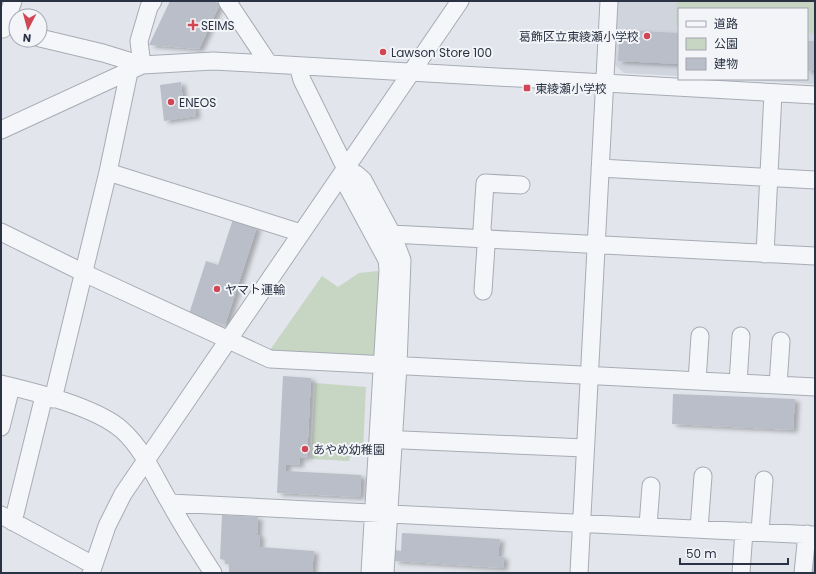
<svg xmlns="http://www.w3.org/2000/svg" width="816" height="574" font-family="Poppins,'Noto Sans JP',sans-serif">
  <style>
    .built { fill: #d0d4dd }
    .green { fill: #c7d5c3 }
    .building { fill: #b9bec8; filter: url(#shadow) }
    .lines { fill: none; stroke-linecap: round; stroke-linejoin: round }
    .minor-casing { stroke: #a7acb5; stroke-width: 19 }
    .minor { stroke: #f5f6f9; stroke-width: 17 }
    .poi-dot { fill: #d14654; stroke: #f2f4f8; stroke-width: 1.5 }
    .labels { text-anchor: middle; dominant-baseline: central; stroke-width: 4; stroke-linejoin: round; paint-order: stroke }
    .poi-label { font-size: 12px; fill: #2a3243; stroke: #f2f4f8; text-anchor: start }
  </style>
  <defs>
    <filter id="shadow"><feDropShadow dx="4.5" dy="2.5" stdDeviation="2" flood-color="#0004"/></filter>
  </defs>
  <rect width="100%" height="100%" fill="#e2e5eb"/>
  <path class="built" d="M616,1H815V84L731,79H807V9H679V76L624,73L613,63Z"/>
  <path class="green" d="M677,1H815V34L807,33V9H679V26L676,25Z
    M378,271L383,276L378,351L370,356L273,353L270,350L322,276L338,287L359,273Z
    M315,383L366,387L363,450L352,449L349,461L311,459Z"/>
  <path class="building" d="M170,1H213L220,4L199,49L149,45Z
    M620,30L679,33V64L618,61Z
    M807,41H815V71H807Z
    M181,82L183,102L194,101L196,116L164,121L160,85Z
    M233,219L257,227L225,325L189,314L206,261L218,265Z
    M283,376L311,378L307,458L300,457L299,465L286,464V471L361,475L360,497L277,493Z
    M673,394L795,399L793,430L672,424Z
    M222,515L258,517L257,535H260L259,547L314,551L312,573L229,572V564H225V560L220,559Z
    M402,533L500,539L498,556L504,557L503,568L394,561L395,550L401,551Z
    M815,537V573H805Z"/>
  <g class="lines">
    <defs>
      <path id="minor" d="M227,1L269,64
        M3,29L13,1
        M40,38L103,53L142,65L139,41L149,7L153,1
        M298,66L302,80L346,169V184L387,260L388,270L370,573
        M1,130L142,65L213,61L269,64L815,95
        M600,168L815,180
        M346,169L356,174L363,180L392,234L402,260L398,365L385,573
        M108,172L301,233
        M1,232L84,273L270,359L815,387
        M392,234L815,256
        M765,254L773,93
        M483,291L486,246L482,229L485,183L521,185
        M697,381L700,336
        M738,383L741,336
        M1,384C35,392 96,407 122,430C144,450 155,478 170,503C183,527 198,550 213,573
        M778,385L781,341
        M53,399L108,172L129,72
        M1,427L11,387
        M381,439L584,448
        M170,503L815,535
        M1,515L93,565
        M13,522L44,396
        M648,526L651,486
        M699,529L703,476
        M760,531L764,480
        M91,573L107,526L123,494L460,1
        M579,573L609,1
        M741,573L744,531
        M803,573L807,534"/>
    </defs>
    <use href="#minor" class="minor-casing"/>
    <use href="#minor" class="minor"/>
  </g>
  <g class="poi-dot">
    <path d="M191 19h4v4h4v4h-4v4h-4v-4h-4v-4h4z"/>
    <circle cx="647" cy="36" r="4"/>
    <circle cx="383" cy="52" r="4"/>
    <rect x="523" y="84" width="8" height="8" rx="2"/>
    <circle cx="171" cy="102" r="4"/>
    <circle cx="217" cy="289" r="4"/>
    <circle cx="305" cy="449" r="4"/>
  </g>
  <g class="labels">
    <g class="poi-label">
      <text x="201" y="25">SEIMS</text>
      <text x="639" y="36" text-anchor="end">葛飾区立東綾瀬小学校</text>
      <text x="391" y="52">Lawson Store 100</text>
      <text x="535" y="88">東綾瀬小学校</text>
      <text x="179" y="102">ENEOS</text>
      <text x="225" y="289">ヤマト運輸</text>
      <text x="313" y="449">あやめ幼稚園</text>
    </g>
  </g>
  <rect width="816" height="574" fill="none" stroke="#2a3243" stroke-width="4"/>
  <rect x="678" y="8" width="130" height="72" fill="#f2f4f8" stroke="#a2a6b0"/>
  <rect x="686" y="21" width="20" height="6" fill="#f5f6f9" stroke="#a2a6b0"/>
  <text x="714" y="28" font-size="12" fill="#2a3243">道路</text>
  <rect x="686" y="38" width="20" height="12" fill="#c7d5c3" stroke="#a2a6b0"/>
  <text x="714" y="48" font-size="12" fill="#2a3243">公園</text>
  <rect x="686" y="58" width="20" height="12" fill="#b9bec8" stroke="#a2a6b0"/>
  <text x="714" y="68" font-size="12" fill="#2a3243">建物</text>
  <g transform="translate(28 28) rotate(186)"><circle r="19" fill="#f2f4f8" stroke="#a2a6b0"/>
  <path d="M0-3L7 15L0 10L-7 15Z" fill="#d14654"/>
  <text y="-6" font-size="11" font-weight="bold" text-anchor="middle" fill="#2a3243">N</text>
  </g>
  <path d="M680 558v6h108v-6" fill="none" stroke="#2a3243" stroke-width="2"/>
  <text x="686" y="558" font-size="12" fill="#2a3243" stroke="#f2f4f8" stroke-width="3" paint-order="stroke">50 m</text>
</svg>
